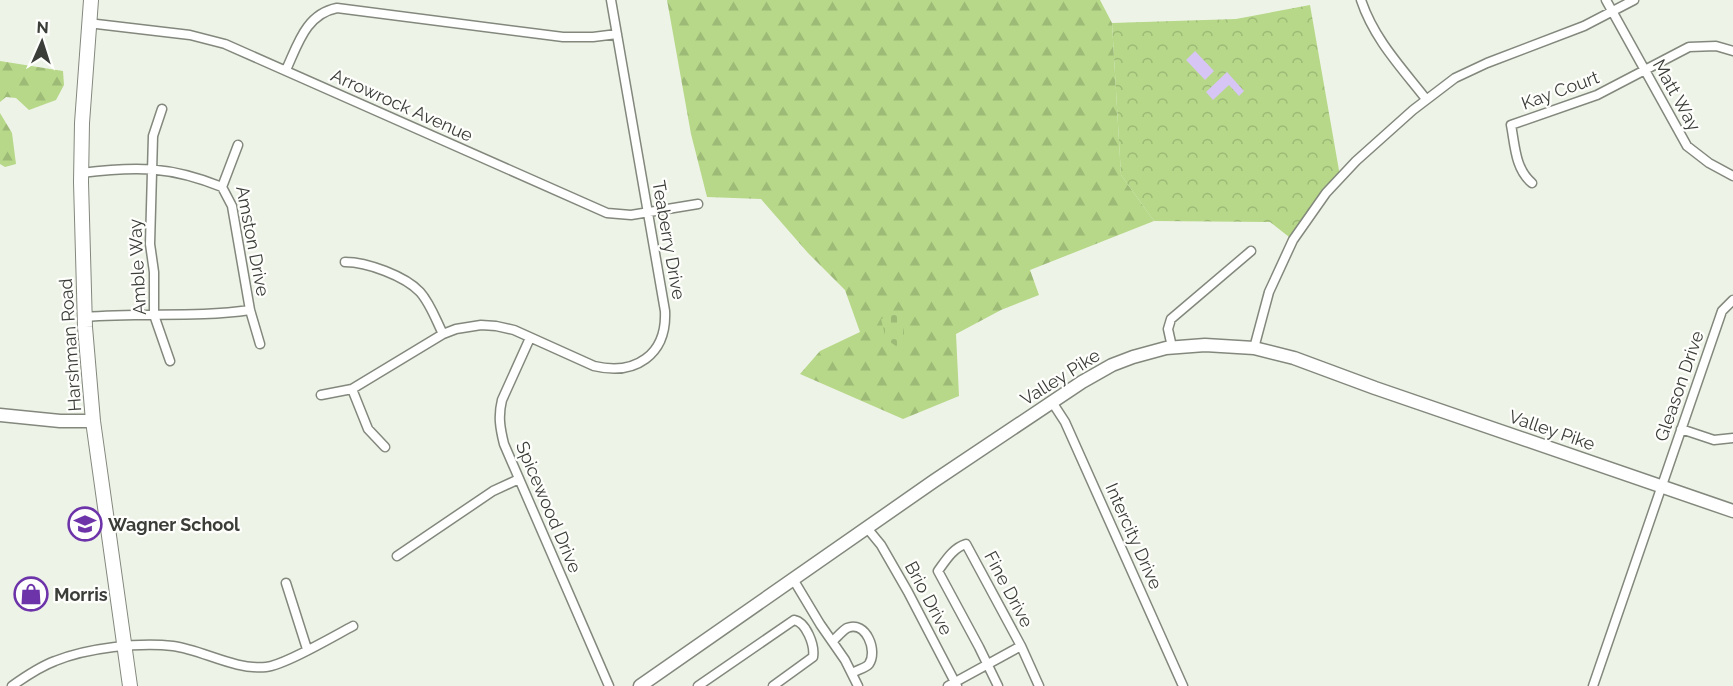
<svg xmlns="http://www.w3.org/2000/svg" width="1733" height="686" font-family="Raleway,sans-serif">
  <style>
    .forest { fill: url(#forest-firs) }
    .cemetery { fill: url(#cemetery-stones) }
    .park { fill: url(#park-crowns) }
    .water { fill: #d7c6f5 }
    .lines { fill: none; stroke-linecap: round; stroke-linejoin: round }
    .street-casing { stroke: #83887d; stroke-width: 11 }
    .secondary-casing { stroke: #83887d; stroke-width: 15 }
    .primary-casing { stroke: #83887d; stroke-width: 16 }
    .street { stroke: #fff; stroke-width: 8 }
    .secondary { stroke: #fff; stroke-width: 12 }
    .primary { stroke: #fff; stroke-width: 14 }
    .labels { text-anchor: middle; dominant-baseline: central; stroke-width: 4.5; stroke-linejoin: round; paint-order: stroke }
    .street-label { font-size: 18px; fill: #3a3d38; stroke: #fefffc }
    .poi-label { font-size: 18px; font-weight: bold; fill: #3a3d38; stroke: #fefffc; text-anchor: start }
  </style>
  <defs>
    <pattern id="forest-firs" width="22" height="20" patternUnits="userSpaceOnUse" patternTransform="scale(1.5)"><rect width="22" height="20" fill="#b6d888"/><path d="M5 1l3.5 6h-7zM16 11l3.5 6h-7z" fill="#9dba76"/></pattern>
    <pattern id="cemetery-stones" width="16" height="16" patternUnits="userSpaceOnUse" patternTransform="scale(1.5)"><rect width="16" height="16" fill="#b6d888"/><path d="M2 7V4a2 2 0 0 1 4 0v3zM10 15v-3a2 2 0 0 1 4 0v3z" fill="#9dba76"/></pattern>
    <pattern id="park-crowns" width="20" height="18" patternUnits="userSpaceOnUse" patternTransform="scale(1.5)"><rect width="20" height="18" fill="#b6d888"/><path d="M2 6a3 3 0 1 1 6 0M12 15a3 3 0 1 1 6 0" fill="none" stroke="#9dba76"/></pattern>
  </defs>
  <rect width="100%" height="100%" fill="#eef3e7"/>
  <path class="forest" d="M667,0H1100L1112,23L1121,175L1154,221L1030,270L1039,295L1001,310L956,334L959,396L903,419L800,374L820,351L860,332L845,290L808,253L761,199L707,197L691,134Z
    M0,61L63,71L64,85L56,100L29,110L16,98L6,97L0,102Z
    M0,113L12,133L16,164L5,167L0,164Z"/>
  <path class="cemetery" d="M897,313L903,326L905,341L896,346L886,339L881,319Z"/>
  <path class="park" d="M1310,5L1340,176L1293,240L1270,222L1154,221L1121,175L1112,23L1236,19Z"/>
  <path class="water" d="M1195,51L1214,71L1205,80L1186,60Z
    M1227,72L1244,91L1239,96L1229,85L1213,100L1206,92Z"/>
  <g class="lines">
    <defs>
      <path id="street" d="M1361,0C1374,39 1401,67 1426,99
        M1606,0L1687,146L1709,163L1733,176
        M88,23L190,35L225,44L607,213L631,215L698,204
        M286,70C298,44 306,14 337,8L563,37H593L617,34
        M162,109L153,136L150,244L154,272V315L170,361
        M238,145L222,187L232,206L250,310L260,344
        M81,173C136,166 170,166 222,187
        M1532,183C1515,169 1515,145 1511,125L1597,95L1689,47L1716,46L1733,51
        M345,262C367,262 405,276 420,292C430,303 436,320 443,334
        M85,317C140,312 195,318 250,310
        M530,338L502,400C498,416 500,428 504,444L609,686
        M1172,347L1168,329L1171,319L1251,251
        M1254,348L1269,292L1293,240L1326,193L1356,161L1413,110L1455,78L1487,63L1584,26L1634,0
        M352,389L368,429L385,447
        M321,395L352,389L443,334L456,329L481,325L496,326L514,330L594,366C635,376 667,355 665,311L611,0
        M1052,402L1065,422L1183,686
        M1681,429L1714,440L1733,438
        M867,528L881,545L908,592L957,686
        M397,556L493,491L519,479
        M793,579L820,624L845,660L858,686
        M286,583L307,649
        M833,641C837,637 842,631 847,628C866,620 878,651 869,664C866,668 857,670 852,673
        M12,686C26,676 39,667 55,661C87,648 139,642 173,646C203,650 234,670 266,667C285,665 334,636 353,626
        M698,686L794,620C806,622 815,645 813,657L773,686
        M948,686L1021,646
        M998,686L979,647L938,571C946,560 953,548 966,544L1021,646L1039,686
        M1593,686L1722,311L1733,300"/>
      <path id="secondary" d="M0,415L60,421H93
        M640,686L934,481L1082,382L1112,365L1133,357L1166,348L1205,345L1254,348L1294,358L1375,388L1733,511"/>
      <path id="primary" d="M91,0L82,123L81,182L85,327L93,421L130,686"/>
    </defs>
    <use href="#street" class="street-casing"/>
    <use href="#secondary" class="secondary-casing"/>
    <use href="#primary" class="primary-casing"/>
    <use href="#street" class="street"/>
    <use href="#secondary" class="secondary"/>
    <use href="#primary" class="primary"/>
  </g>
  <defs>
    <symbol id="school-ring" viewBox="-11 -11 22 22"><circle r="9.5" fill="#fefffc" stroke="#6d34aa" stroke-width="1.5"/><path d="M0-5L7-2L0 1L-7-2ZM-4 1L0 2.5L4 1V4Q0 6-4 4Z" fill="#6d34aa"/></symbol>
    <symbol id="shop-ring" viewBox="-11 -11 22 22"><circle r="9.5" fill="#fefffc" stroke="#6d34aa" stroke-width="1.5"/><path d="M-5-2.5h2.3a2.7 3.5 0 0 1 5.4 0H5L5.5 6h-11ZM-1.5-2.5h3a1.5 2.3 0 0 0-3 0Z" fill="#6d34aa"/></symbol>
  </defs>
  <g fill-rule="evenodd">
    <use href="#school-ring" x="66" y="505" width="38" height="38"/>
    <use href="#shop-ring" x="12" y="575" width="38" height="38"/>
  </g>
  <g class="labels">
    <g class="street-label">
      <text transform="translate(1560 90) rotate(-20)">Kay Court</text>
      <text transform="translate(1677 95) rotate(61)">Matt Way</text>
      <text transform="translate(402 105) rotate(24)">Arrowrock Avenue</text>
      <text transform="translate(669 240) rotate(80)">Teaberry Drive</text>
      <text transform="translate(253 241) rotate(79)">Amston Drive</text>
      <text transform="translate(137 267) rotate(-93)">Amble Way</text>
      <text transform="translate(70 345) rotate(-94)">Harshman Road</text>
      <text transform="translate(1060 377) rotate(-32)">Valley Pike</text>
      <text transform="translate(1679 386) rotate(-71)">Gleason Drive</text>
      <text transform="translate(1552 430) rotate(19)">Valley Pike</text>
      <text transform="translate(549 507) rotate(67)">Spicewood Drive</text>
      <text transform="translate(1134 536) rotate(66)">Intercity Drive</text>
      <text transform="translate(1009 589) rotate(62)">Fine Drive</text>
      <text transform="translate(929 598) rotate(62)">Brio Drive</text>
    </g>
    <g class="poi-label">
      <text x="108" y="524">Wagner School</text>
      <text x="54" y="594">Morris</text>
    </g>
  </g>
  <g transform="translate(42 42) rotate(3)" stroke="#fefffc" stroke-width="4.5" paint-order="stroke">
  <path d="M0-4.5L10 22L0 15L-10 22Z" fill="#3a3d38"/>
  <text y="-9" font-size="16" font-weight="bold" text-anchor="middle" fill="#3a3d38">N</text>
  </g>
</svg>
